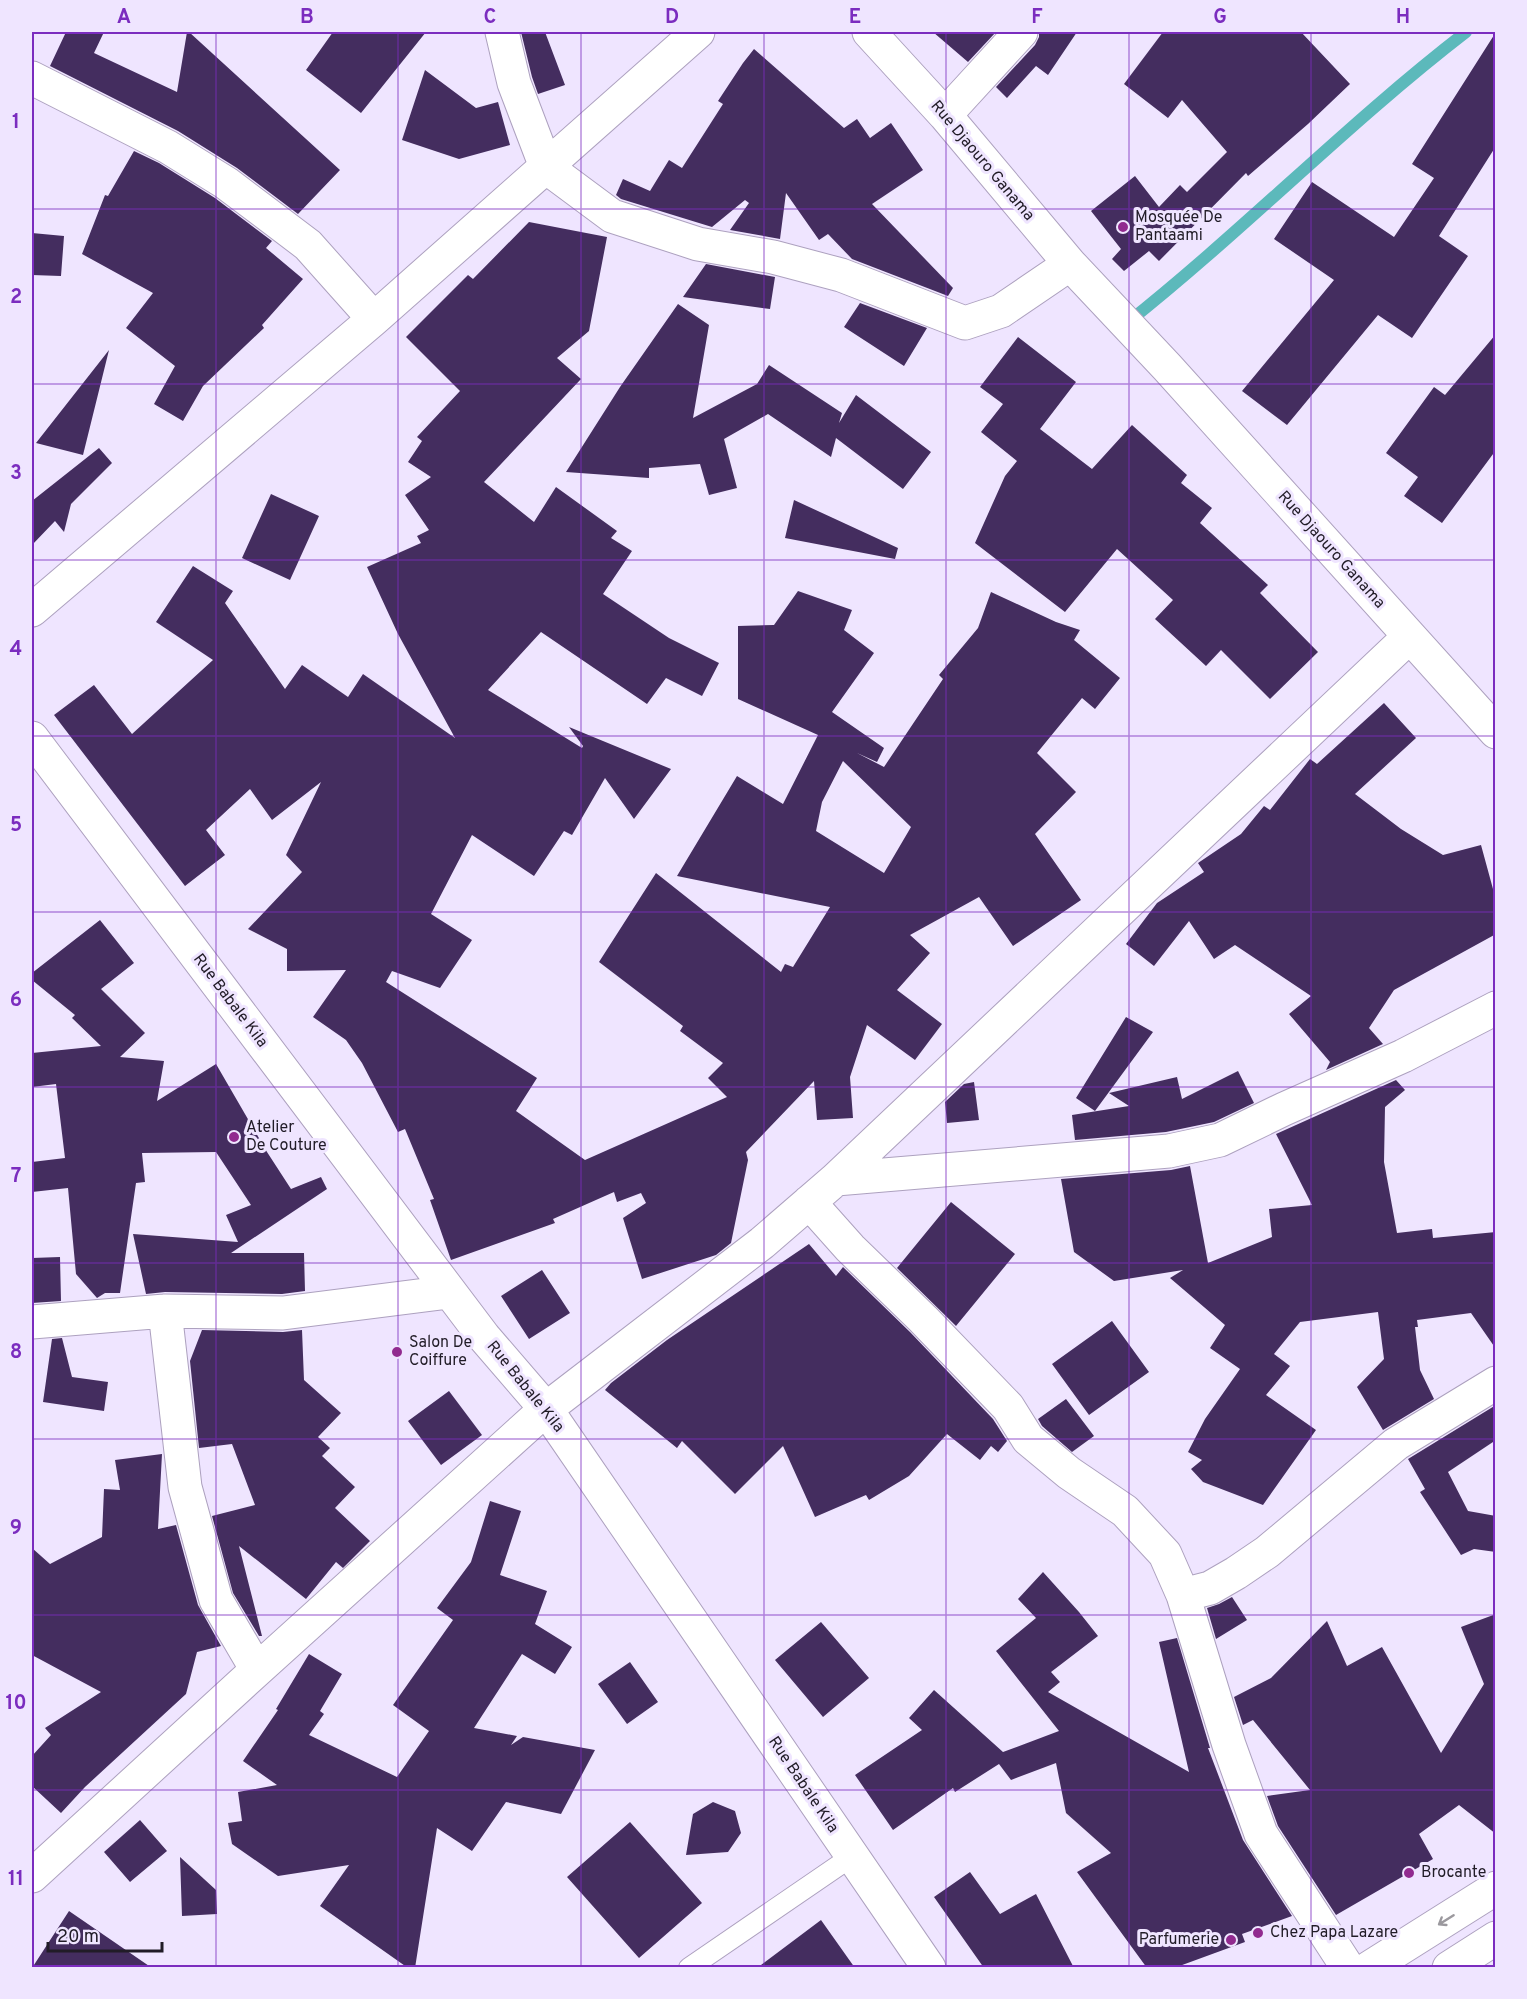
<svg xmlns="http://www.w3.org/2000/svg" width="1527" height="1999" font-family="Overpass,sans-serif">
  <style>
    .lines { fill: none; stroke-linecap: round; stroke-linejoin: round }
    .stream { stroke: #5cb9bb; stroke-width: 12 }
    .building { fill: #442d5f; fill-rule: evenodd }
    .lane-casing { stroke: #ada1bf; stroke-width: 22 }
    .street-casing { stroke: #ada1bf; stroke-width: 35 }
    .secondary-casing { stroke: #ada1bf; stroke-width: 35 }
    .lane { stroke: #fff; stroke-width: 20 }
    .street { stroke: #fff; stroke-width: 33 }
    .secondary { stroke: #fff; stroke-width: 33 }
    .oneway { stroke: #9b999e }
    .grid { fill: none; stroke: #7b2cbf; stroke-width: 1.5; stroke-opacity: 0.55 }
    .poi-dot { fill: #912a8f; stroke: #efe5ff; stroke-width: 2 }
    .labels { text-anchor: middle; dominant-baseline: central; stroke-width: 6; stroke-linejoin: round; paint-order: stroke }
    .street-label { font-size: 16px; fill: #211c27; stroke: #efe5ff }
    .poi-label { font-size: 16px; fill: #211c27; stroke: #efe5ff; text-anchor: start }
    .neatline { fill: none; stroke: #7b2cbf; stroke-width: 2 }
    .grid-label { font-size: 20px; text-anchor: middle; font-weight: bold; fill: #7b2cbf }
  </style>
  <rect width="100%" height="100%" fill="#efe5ff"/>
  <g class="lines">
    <path class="stream" d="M1127,323C1244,230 1348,123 1466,32"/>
  </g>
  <path class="building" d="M66,32H104L94,53L177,92L187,32H189L340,170L298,214L237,168L178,131L50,66Z
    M333,32H426L361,113L306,70Z
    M521,32H545L565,85L538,94L532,77Z
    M933,32H996L968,62Z
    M1039,32H1077L1048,75L1036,66L1007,98L996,87L1035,45L1039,37Z
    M1163,32H1301L1350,84L1308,124L1248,176L1246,173L1159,261L1149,251L1124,271L1112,259L1121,249L1091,211L1135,176L1159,207L1180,185L1187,192L1227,152L1182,100L1168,118L1124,84Z
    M1496,32V146L1439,236L1468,256L1412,338L1378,315L1287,425L1242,391L1334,280L1274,239L1312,182L1394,237L1434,178L1412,164Z
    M754,49L844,128L857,119L870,138L891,123L923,170L872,204L953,288L948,296L852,259L828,234L819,240L786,193L780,239L730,230L749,203L745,200L712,227L621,199L616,195L623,179L650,191L669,160L682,168L723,104L718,101L743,63Z
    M425,70L476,108L498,102L510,145L459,159L402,140Z
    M134,151L159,163L215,198L272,241L266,248L303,279L262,325L264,328L203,386L183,421L154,404L175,366L126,328L153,293L82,254L105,195L108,196Z
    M529,222L607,237L589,331L557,358L581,379L484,482L534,522L556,487L617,531L611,538L632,551L603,594L669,638L719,663L702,696L666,678L647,704L541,632L488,690L582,748L583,746L569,727L671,769L634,819L605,778L572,835L564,831L534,876L472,835L431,914L472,940L440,988L392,971L386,982L537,1078L516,1111L585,1160L727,1097L708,1078L723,1063L680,1031L683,1026L599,962L656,873L781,972L785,964L793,967L830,907L677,876L737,776L783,804L818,735L738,699V626L774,625L798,591L852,610L844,630L874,653L832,712L884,748L877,762L857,753L884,767L943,679L939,675L978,628L991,592L1056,622L1080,630L1074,640L1120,678L1095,709L1082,698L1037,753L1076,792L1035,834L1081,900L1013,946L979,897L910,935L930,953L897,990L942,1024L915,1060L867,1025L850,1077L853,1118L817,1120L814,1081L746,1152L748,1160L731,1243L716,1255L642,1279L623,1218L646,1203L641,1193L617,1202L614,1192L553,1219L555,1223L451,1260L430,1200L434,1199L405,1129L398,1132L362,1063L346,1040L313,1017L346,970L287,971V949L248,929L302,872L286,855L321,782L272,820L250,789L206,830L225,855L185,886L54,715L94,685L132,734L213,660L156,622L193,566L233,591L225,603L285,689L302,665L348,697L363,674L455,738L398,634L367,567L421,543L417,536L429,530L405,495L431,477L408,462L422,441L417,437L460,391L406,337L468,275L473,279ZM843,761L911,827L884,873L816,831L822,802Z
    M32,233L64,236L61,276L32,275Z
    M706,264L775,277L770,309L683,297Z
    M860,303L927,328L904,366L844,327Z
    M678,304L709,325L693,418L757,384L769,365L842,413L839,423L856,395L931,452L903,489L836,438L831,457L768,414L724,439L737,488L709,495L700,464L649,468V478L566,472L620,387Z
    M1496,334V450L1442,523L1404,496L1418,477L1386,453L1434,387L1445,395Z
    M1018,337L1076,382L1040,429L1092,469L1132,425L1187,475L1181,483L1212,508L1200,523L1268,585L1260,593L1318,652L1270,699L1221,650L1206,666L1155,619L1173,600L1117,549L1065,612L975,543L1005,476L1017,461L981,432L1003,404L980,387Z
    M109,350L83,455L36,443Z
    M99,448L112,463L71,504L64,532L55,521L32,545V501Z
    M271,494L319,516L290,580L242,558Z
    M794,500L898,548L895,559L785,538Z
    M1384,703L1416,738L1355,794L1401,829L1443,855L1481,845L1496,900V934L1394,990L1369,1028L1383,1044L1326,1070L1330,1062L1289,1014L1311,996L1235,945L1214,959L1189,921L1154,966L1126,944L1157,903L1204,872L1198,863L1241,834L1264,806L1270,810L1310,759L1317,764Z
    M100,920L134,963L101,989L145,1033L120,1057L164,1061L157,1101L216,1064L267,1152L291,1189L321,1177L327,1189L231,1253H304L305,1291L282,1294L165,1292L146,1294L133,1234L238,1242L226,1215L251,1205L216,1152L142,1153L145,1182L136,1183L120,1293H105L97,1298L76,1274L68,1188L32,1192V1162L65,1158L56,1084L32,1087V1053L101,1046L72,1018L75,1015L32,980V973Z
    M1126,1017L1153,1032L1095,1111L1076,1098Z
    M1238,1071L1254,1103L1214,1122L1166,1132L1075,1140L1072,1115L1129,1106L1109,1093L1177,1077L1182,1099Z
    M1396,1080L1405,1090L1385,1107L1384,1162L1397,1233L1432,1229L1433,1238L1496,1232V1349L1471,1313L1417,1320L1418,1327H1415L1420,1370L1434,1399L1383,1430L1357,1387L1384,1359L1378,1312L1300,1322L1274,1354L1290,1366L1266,1395L1316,1430L1263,1505L1203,1482L1191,1469L1202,1460L1188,1452L1205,1419L1240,1369L1210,1348L1225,1325L1170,1278L1183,1270L1114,1281L1074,1252L1061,1179L1171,1170L1190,1166L1208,1263L1272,1237L1269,1209L1312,1205L1276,1134Z
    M974,1082L979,1120L947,1123L945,1102L964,1084Z
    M951,1202L1015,1254L956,1326L897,1268Z
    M809,1244L836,1276L843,1267L910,1332L993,1419L1007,1441L998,1452L991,1446L980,1460L947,1434L909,1476L869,1500L866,1495L815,1517L783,1446L735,1494L682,1441L677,1448L605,1390L611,1383L667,1340Z
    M60,1257L61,1301L32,1303V1258Z
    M542,1270L570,1313L529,1339L501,1296Z
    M1112,1321L1149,1372L1089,1415L1052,1364Z
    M202,1330L283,1332L302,1330L304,1380L341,1413L318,1437L330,1448L322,1456L355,1487L335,1508L370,1541L343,1568L336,1562L306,1599L239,1546L262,1636H259L233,1593L212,1516L255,1505L232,1444L199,1448L190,1361Z
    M62,1338L72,1377L108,1382L104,1411L43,1402L52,1339Z
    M449,1391L482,1435L441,1465L408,1421Z
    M1066,1399L1094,1436L1072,1452L1042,1426L1038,1419Z
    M1496,1405V1440L1448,1472L1468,1511L1496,1516V1552L1474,1549L1461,1555L1420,1492L1425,1489L1408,1459Z
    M162,1454L158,1529L176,1525L198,1605L221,1646L197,1652L186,1694L85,1787L61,1813L32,1786V1756L51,1735L45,1728L101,1692L32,1655V1548L50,1564L102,1537L104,1489L120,1490L115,1460Z
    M490,1501L521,1511L500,1575L547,1591L535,1624L572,1647L555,1674L522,1654L474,1728L517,1736L511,1745L523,1737L595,1750L561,1814L506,1802L472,1851L437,1828L415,1968H408L320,1906L349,1865L278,1876L232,1844L228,1823L242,1821L238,1792L277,1785L243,1761L278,1710L276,1709L309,1654L342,1674L320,1711L324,1714L309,1735L397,1777L429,1731L393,1705L453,1620L437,1608L471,1562Z
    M1043,1572L1079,1612L1098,1636L1051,1672L1060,1682L1048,1692L1189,1772L1159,1642L1177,1638L1210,1748H1208L1243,1840L1292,1916L1242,1934L1245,1942L1174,1968H1147L1077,1872L1111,1853L1066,1813L1056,1763L1011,1780L999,1764L955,1792L953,1788L893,1830L855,1775L922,1730L909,1718L934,1690L1003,1752L1059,1731L996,1651L1036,1618L1018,1599Z
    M1232,1597L1247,1620L1216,1639L1207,1608L1219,1604Z
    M1496,1614V1834L1459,1805L1419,1834L1433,1859L1336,1915L1278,1826L1267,1796L1310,1790L1253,1720L1243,1725L1234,1697L1271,1678L1327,1621L1347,1666L1382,1647L1441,1753L1484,1684L1461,1627Z
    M821,1622L869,1678L823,1717L775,1660Z
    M630,1662L658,1702L627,1724L598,1684Z
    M713,1802L735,1811L741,1833L728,1852L686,1855L693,1814Z
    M140,1820L167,1851L130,1882L104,1852Z
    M630,1822L702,1903L639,1958L567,1877Z
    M180,1857L216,1890L217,1914L182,1916Z
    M970,1872L1000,1914L1036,1894L1074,1968H984L934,1897Z
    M69,1911L152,1968H32Z
    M821,1920L855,1968H757Z"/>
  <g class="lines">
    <defs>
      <path id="lane" d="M689,1968L851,1857"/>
      <path id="street" d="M502,32L514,83L546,167L612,216L698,244L773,257L841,275L965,323L1001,311L1070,264
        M869,32L945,115L1070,264L1167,367L1496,732
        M32,78L168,147L226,183L308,245L374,319
        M945,115L1021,32
        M32,610L374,319L698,32
        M32,738L484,1337L546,1409L929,1968
        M836,1179L1169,1151L1220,1140L1284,1109L1403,1056L1496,1008
        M809,1202L850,1248L923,1319L1008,1407L1028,1439L1069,1473L1125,1511L1165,1554L1183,1595L1229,1745L1261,1834L1348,1968
        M165,1311L185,1487L216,1600L257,1670
        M32,1322L165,1311L283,1313L449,1292
        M1183,1595L1210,1588L1236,1573L1267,1552L1396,1444L1496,1383
        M32,1876L257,1670L546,1409L762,1243L836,1179L1409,637"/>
      <path id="secondary" d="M1369,1968L1496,1888
        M1449,1968L1496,1938"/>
    </defs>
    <use href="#lane" class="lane-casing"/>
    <use href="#street" class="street-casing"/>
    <use href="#secondary" class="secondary-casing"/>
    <use href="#lane" class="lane"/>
    <use href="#street" class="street"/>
    <use href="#secondary" class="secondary"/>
  </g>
  <defs><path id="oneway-shaft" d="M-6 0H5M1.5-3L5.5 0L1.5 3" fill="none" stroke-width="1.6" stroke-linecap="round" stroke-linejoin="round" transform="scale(1.5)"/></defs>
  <use class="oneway" href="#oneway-shaft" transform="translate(1446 1920) rotate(148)"/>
  <path class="grid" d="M216,32V1968M398,32V1968M581,32V1968M764,32V1968M946,32V1968M1129,32V1968M1311,32V1968M32,209H1496M32,384H1496M32,560H1496M32,736H1496M32,912H1496M32,1087H1496M32,1263H1496M32,1439H1496M32,1615H1496M32,1790H1496"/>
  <g class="poi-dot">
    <circle cx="1123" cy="227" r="6"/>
    <circle cx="234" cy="1137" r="6"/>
    <circle cx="397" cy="1352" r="6"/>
    <circle cx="1409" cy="1873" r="6"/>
    <circle cx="1258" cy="1933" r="6"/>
    <circle cx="1231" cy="1940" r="6"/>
  </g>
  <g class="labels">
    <g class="street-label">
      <text transform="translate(982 161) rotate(50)">Rue Djaouro Ganama</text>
      <text transform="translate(1331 550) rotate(48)">Rue Djaouro Ganama</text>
      <text transform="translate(230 1001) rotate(53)">Rue Babale Kila</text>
      <text transform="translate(525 1387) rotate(51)">Rue Babale Kila</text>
      <text transform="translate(803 1785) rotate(56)">Rue Babale Kila</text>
    </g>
    <g class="poi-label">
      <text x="1135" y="218">Mosquée De<tspan x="1135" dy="18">Pantaami</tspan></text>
      <text x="246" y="1128">Atelier<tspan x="246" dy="18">De Couture</tspan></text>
      <text x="409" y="1343">Salon De<tspan x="409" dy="18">Coiffure</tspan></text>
      <text x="1421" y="1873">Brocante</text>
      <text x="1270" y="1933">Chez Papa Lazare</text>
      <text x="1219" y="1940" text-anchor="end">Parfumerie</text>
    </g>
  </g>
  <rect width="1527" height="1999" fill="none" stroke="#efe5ff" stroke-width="66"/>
  <path d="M48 1942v9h114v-9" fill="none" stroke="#211c27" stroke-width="3"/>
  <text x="57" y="1942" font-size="18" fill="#211c27" stroke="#efe5ff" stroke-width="4.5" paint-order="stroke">20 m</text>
  <rect x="33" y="33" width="1461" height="1933" class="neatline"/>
  <g class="grid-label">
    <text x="124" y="23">A</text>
    <text x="307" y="23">B</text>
    <text x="490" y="23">C</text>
    <text x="672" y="23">D</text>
    <text x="855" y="23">E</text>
    <text x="1037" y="23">F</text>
    <text x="1220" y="23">G</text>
    <text x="1403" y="23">H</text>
    <text x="16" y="128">1</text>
    <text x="16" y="303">2</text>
    <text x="16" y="479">3</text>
    <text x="16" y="655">4</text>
    <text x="16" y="831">5</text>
    <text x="16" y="1006">6</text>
    <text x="16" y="1182">7</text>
    <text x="16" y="1358">8</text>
    <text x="16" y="1534">9</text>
    <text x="16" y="1709">10</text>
    <text x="16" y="1885">11</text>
  </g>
</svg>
